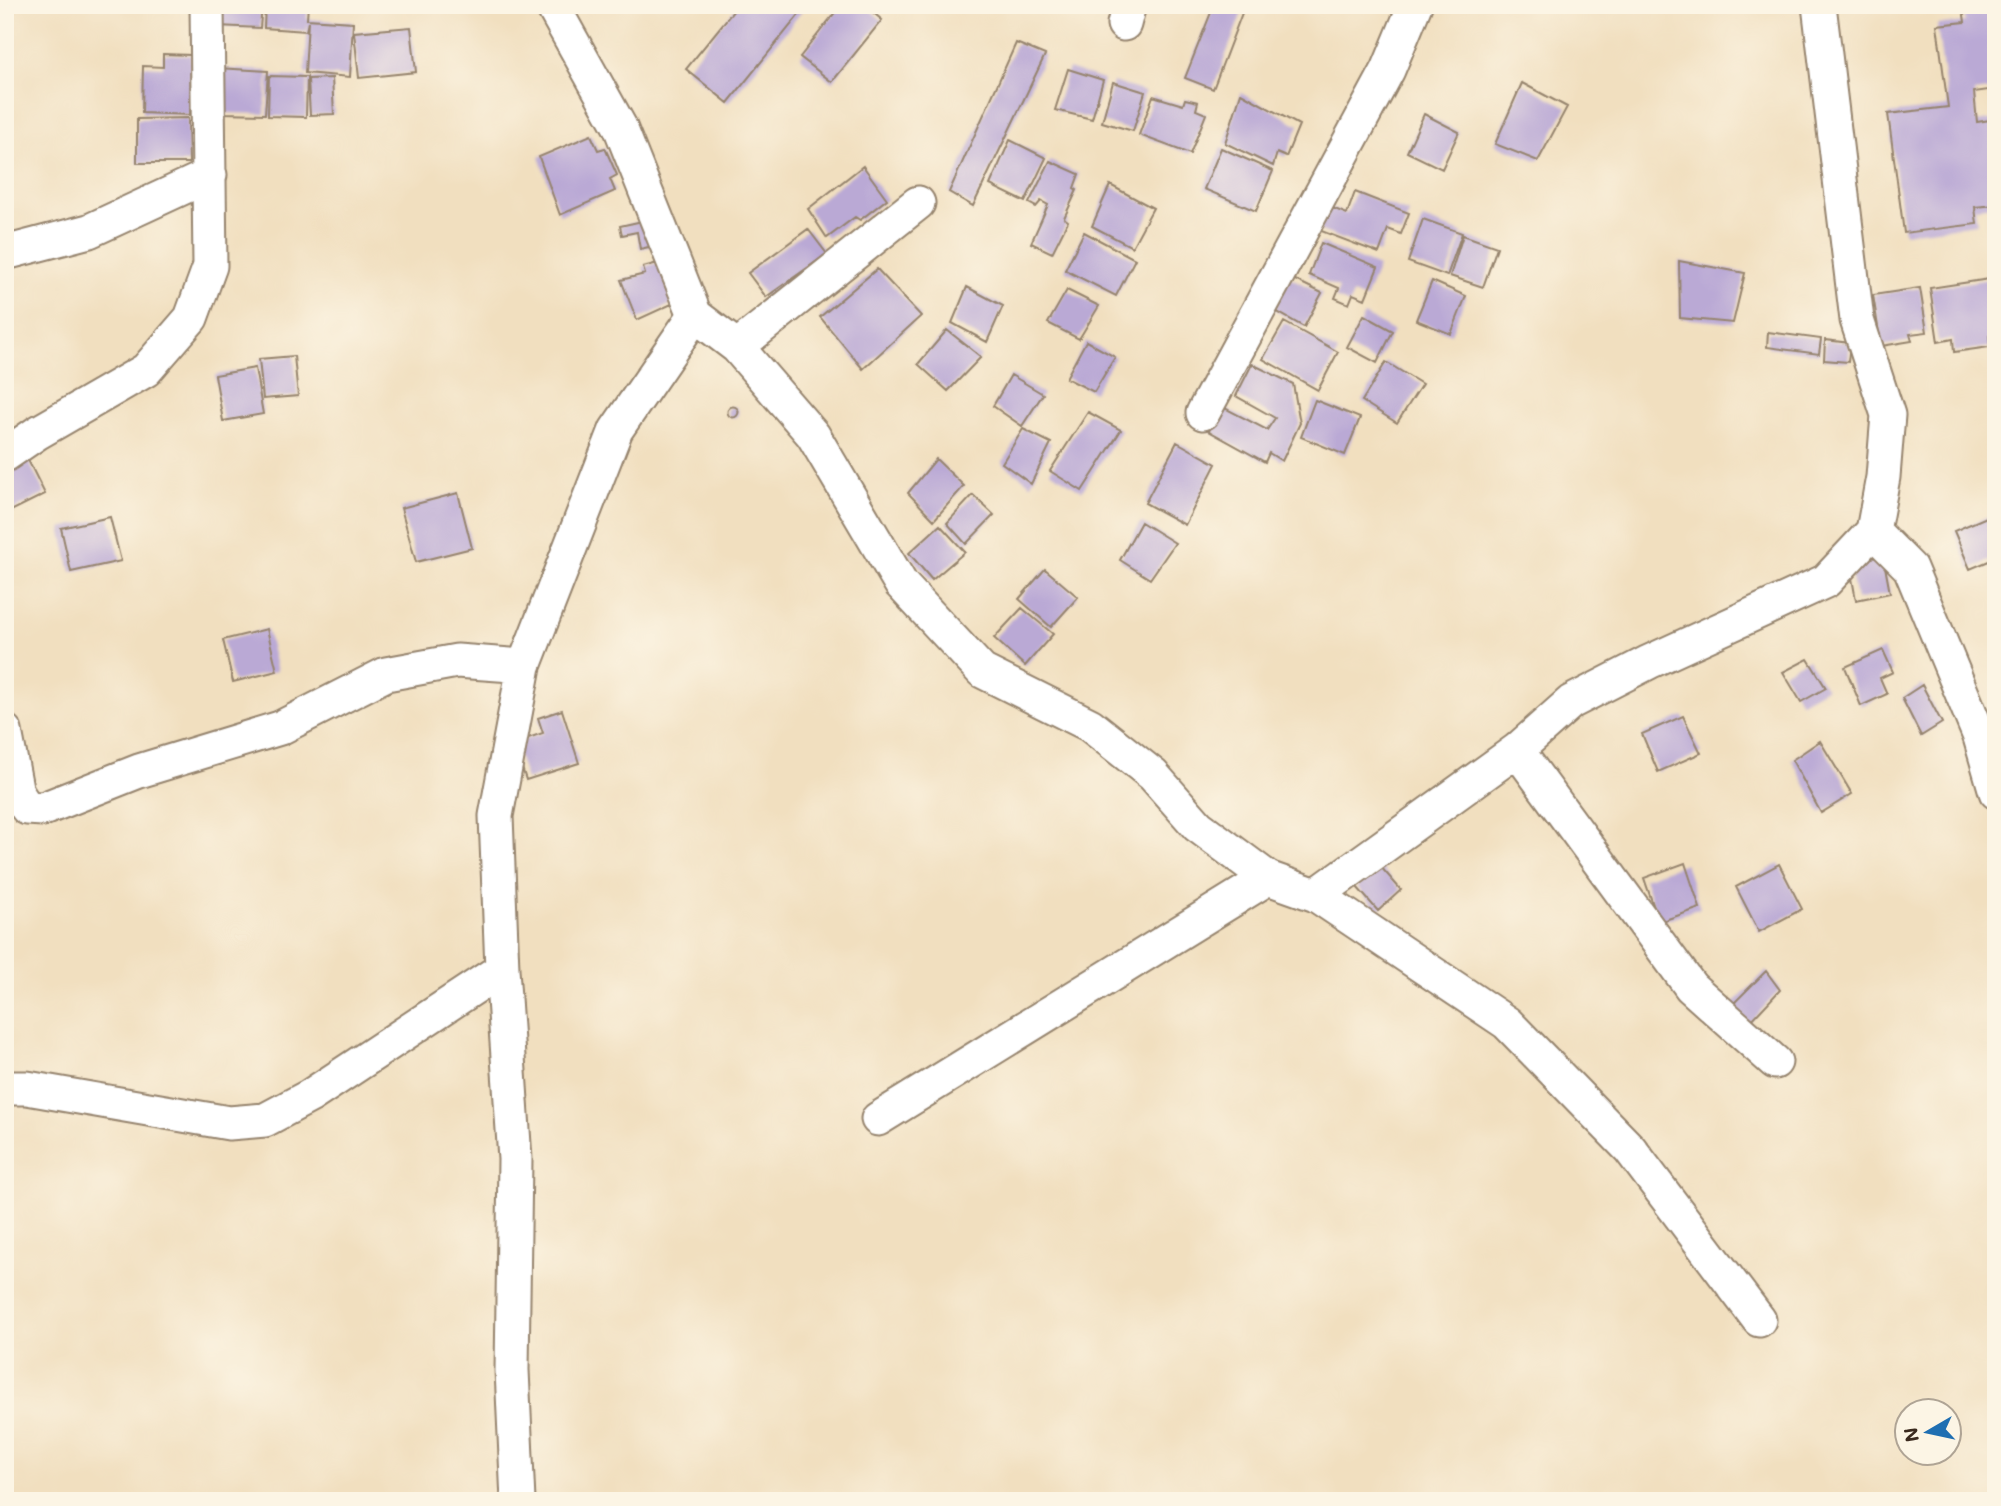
<svg xmlns="http://www.w3.org/2000/svg" width="2001" height="1506" font-family="Mali,sans-serif">
  <style>
    .building { fill: #baa9d5 }
    .lines { fill: none; stroke-linecap: round; stroke-linejoin: round }
    .street-casing { stroke: #96846e; stroke-width: 37 }
    .street { stroke: #fff; stroke-width: 33 }
  </style>
  <rect width="100%" height="100%" fill="#fcf5e5"/>
  <filter id="ink" filterUnits="userSpaceOnUse"><feTurbulence type="fractalNoise" baseFrequency=".0143" numOctaves="2"/><feDisplacementMap in="SourceGraphic" scale="14" xChannelSelector="R" yChannelSelector="G"/><feConvolveMatrix kernelMatrix="1 2 1 2 8 2 1 2 1" color-interpolation-filters="sRGB"/></filter>
  <filter id="wash" filterUnits="userSpaceOnUse"><feTurbulence type="fractalNoise" baseFrequency=".00686" numOctaves="4" result="noise"/><feDisplacementMap in="SourceGraphic" scale="28" xChannelSelector="R" yChannelSelector="G"/><feGaussianBlur stdDeviation="1.57" result="paint"/><feColorMatrix in="noise" values="0 0 0 0 0 0 0 0 0 0 0 0 0 0 0 0 0 1.4 0 .05"/><feComposite in="paint" operator="in"/></filter>
  <g filter="url(#wash)">
    <rect width="100%" height="100%" fill="#f1dfbf"/>
    <g id="blocks">
      <path class="building" d="M213,5H262L260,28L218,26Z
        M265,5H308L307,19L353,22L350,77L305,73L308,22L306,31L264,28Z
        M738,5H807L728,103L686,69Z
        M841,5H864L882,20L832,82L800,57Z
        M1214,5H1245L1213,89L1185,78Z
        M1981,5H1996V89L1974,92L1977,122L1996,119V205L1975,207L1977,224L1904,233L1888,114L1948,107L1937,25L1965,22L1963,8Z
        M411,27L416,72L359,78L354,32Z
        M1016,43L1045,55L973,206L949,192Z
        M163,54L191,55L190,115L142,113L143,66L163,67Z
        M217,68L268,71L265,114L223,113Z
        M1068,69L1103,80L1092,119L1055,110Z
        M269,76L307,77L306,117L268,116Z
        M332,78L334,114L310,115L308,79Z
        M1113,82L1145,92L1133,131L1102,122Z
        M1522,83L1567,107L1538,161L1495,144Z
        M1241,93L1299,125L1286,157L1277,153L1273,166L1225,143Z
        M1153,96L1183,105L1185,99L1198,102L1196,110L1206,114L1190,154L1139,135Z
        M1424,114L1459,132L1442,169L1407,152Z
        M188,118L189,163H137V119Z
        M591,135L598,150L605,148L617,175L610,179L615,191L560,215L539,157Z
        M1010,140L1046,158L1025,202L990,185Z
        M1221,148L1273,171L1256,211L1204,189Z
        M1050,161L1079,174L1074,188L1077,190L1064,218L1068,221L1052,253L1031,243L1048,205L1041,201L1036,207L1029,203Z
        M863,166L887,199L860,220L855,217L827,238L808,209Z
        M1110,185L1153,208L1132,247L1092,226Z
        M1355,192L1409,213L1401,234L1388,229L1379,253L1316,229L1325,205L1347,214Z
        M1423,219L1462,233L1447,276L1408,262Z
        M647,220L653,246L640,249L637,232L622,235L620,226Z
        M808,229L827,254L766,297L748,273Z
        M1084,232L1135,259L1116,296L1065,270Z
        M1463,235L1497,247L1483,287L1450,276Z
        M1321,243L1378,267L1365,299L1353,294L1349,304L1335,298L1339,288L1309,275Z
        M1679,261L1745,273L1733,323L1680,318Z
        M658,263L674,303L637,320L621,280L645,274L643,267Z
        M877,269L921,316L863,369L820,317Z
        M1289,277L1322,293L1304,327L1274,310Z
        M1996,278V335L1989,336L1990,347L1954,352L1953,339L1938,342L1930,288Z
        M1432,281L1466,296L1451,334L1416,320Z
        M967,287L1003,306L987,342L952,323Z
        M1920,288L1927,332L1910,334L1912,341L1881,346L1873,295Z
        M1067,290L1099,306L1079,339L1048,323Z
        M1364,315L1393,331L1377,363L1347,347Z
        M1284,322L1338,352L1318,390L1263,359Z
        M947,330L981,357L948,391L918,364Z
        M1768,332L1821,339L1819,354L1767,347Z
        M1825,340L1850,343L1848,362L1824,360Z
        M1086,341L1115,357L1094,392L1066,378Z
        M294,356L298,396L263,399L259,359Z
        M1386,362L1422,384L1397,423L1362,401Z
        M1252,364L1293,384L1300,423L1282,461L1269,453L1265,462L1209,431L1221,406L1267,430L1275,418L1236,396Z
        M255,368L263,414L223,421L215,375Z
        M1011,375L1043,394L1022,426L993,406Z
        M1315,400L1360,418L1345,455L1301,437Z
        M727.5 412a5.5 5.5 0 1 1 11 0a5.5 5.5 0 1 1-11 0Z
        M1088,412L1121,430L1082,491L1050,471Z
        M1023,429L1051,443L1031,484L1002,463Z
        M1177,442L1216,464L1185,525L1145,503Z
        M936,459L964,486L934,520L908,493Z
        M28,460L45,494L5,514V472Z
        M458,493L472,548L416,562L401,508Z
        M973,495L994,515L966,544L947,523Z
        M1996,513V558L1970,569L1954,531Z
        M110,517L121,561L71,572L61,528Z
        M1141,522L1175,543L1150,579L1120,560Z
        M940,525L965,552L932,580L909,553Z
        M1883,556L1890,593L1856,600L1849,562Z
        M1045,569L1078,597L1051,627L1019,599Z
        M1022,608L1053,634L1025,666L994,638Z
        M267,629L277,671L233,682L223,640Z
        M1883,650L1893,672L1880,678L1887,694L1861,706L1845,667Z
        M1808,659L1826,688L1801,702L1783,672Z
        M1922,685L1942,723L1921,736L1902,698Z
        M562,710L579,763L526,780L514,743L543,733L538,718Z
        M1683,716L1701,753L1658,772L1642,734Z
        M1820,741L1852,794L1821,813L1792,760Z
        M1685,863L1700,908L1659,922L1644,878Z
        M1779,864L1802,909L1759,932L1736,887Z
        M1380,866L1401,890L1378,911L1357,887Z
        M1766,971L1780,990L1749,1023L1731,1006Z"/>
    </g>
  </g>
  <g filter="url(#ink)">
    <use href="#blocks" fill-opacity="0" stroke="#96846e" stroke-width="2"/>
    <g class="lines">
      <defs>
        <path id="street" d="M552,5L620,127L695,315L737,347L813,435L901,584L982,671L1090,725L1153,775L1198,826L1268,878L1316,895L1507,1023L1630,1149L1759,1320
          M1124,24L1129,5
          M5,253L89,231L210,175
          M737,347L918,203
          M1203,413L1388,70L1415,5
          M5,455L37,433L146,370L191,318L210,266L207,5
          M1873,531L1910,568L1980,737L1996,792
          M5,731L17,793L27,808L43,809L139,771L280,728L386,674L457,661L524,666
          M1517,750L1691,987L1775,1062
          M1316,895L1517,750L1571,702L1649,662L1826,581L1873,531L1883,477L1888,415L1857,320L1819,5
          M5,1088H27L229,1123L265,1120L310,1096L502,969
          M878,1119L1268,878
          M518,1501L512,1370L515,1159L502,969L496,816L524,666L616,430L695,315"/>
      </defs>
      <use href="#street" class="street-casing"/>
      <use href="#street" class="street"/>
    </g>
  </g>
  <rect width="2001" height="1506" fill="none" stroke="#fcf5e5" stroke-width="28"/>
  <g transform="translate(1928 1432) rotate(261)"><circle r="33" fill="#fcf5e5" stroke="#afa495" stroke-width="2"/>
  <path d="M0-5L12 26L0 18L-12 26Z" fill="#1f6fb2"/>
  <text y="-10" font-size="19" font-weight="bold" text-anchor="middle" fill="#3b2a1e">N</text>
  </g>
</svg>
